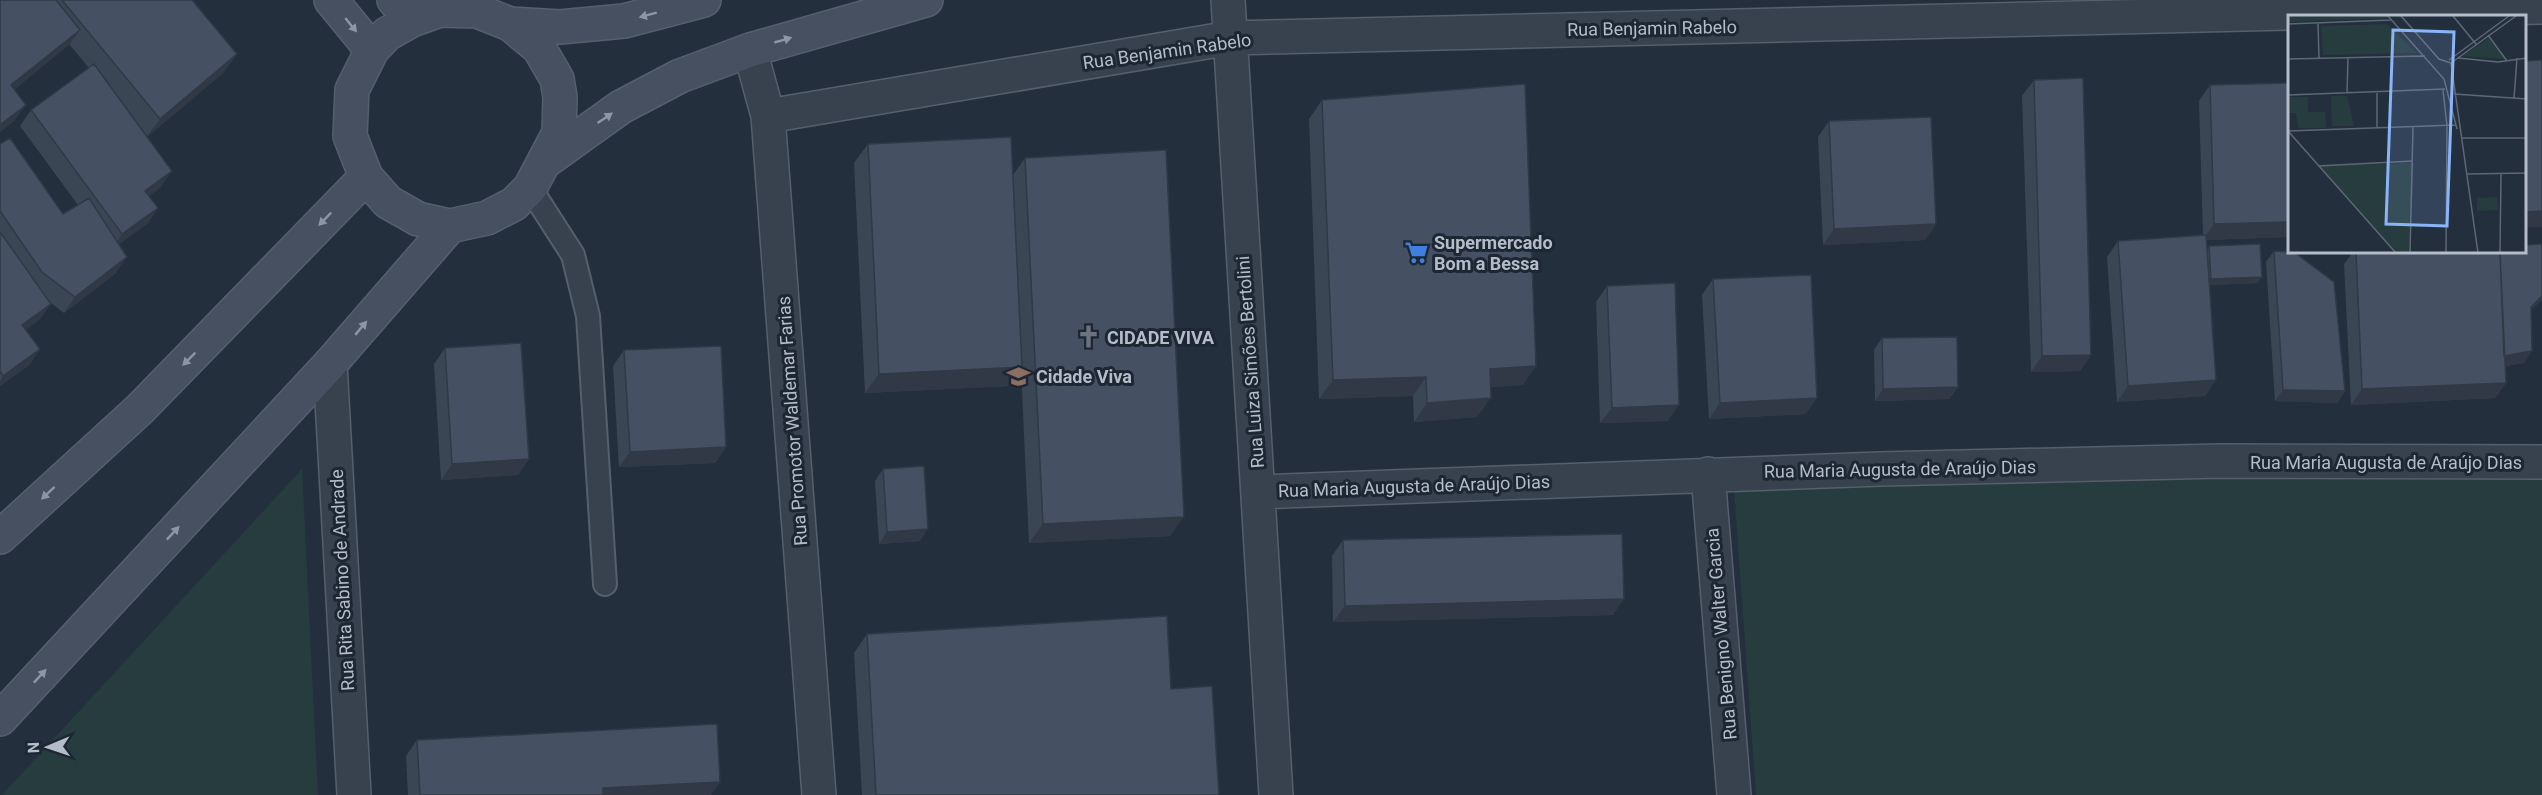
<svg xmlns="http://www.w3.org/2000/svg" width="2542" height="795" font-family="Roboto,sans-serif">
  <style>
    .green { fill: #263c3f }
    .lines { fill: none; stroke-linecap: round; stroke-linejoin: round }
    .lane-casing { stroke: #565f6c; stroke-width: 26 }
    .street-casing { stroke: #565f6c; stroke-width: 36 }
    .secondary-casing { stroke: #565f6c; stroke-width: 36 }
    .lane { stroke: #38414e; stroke-width: 22 }
    .street { stroke: #38414e; stroke-width: 33 }
    .secondary { stroke: #465061; stroke-width: 33 }
    .wall { fill: #3b4654 }
    .shaded-wall { fill: #303945 }
    .building { fill: #455162; stroke: #303945; stroke-width: 1.5 }
    .oneway { fill: #8e96a5 }
    .labels { text-anchor: middle; dominant-baseline: central; stroke-width: 6; stroke-linejoin: round; paint-order: stroke }
    .street-label { font-size: 18px; fill: #b4bcc9; stroke: #1d2633 }
    .poi-label { font-size: 18px; font-weight: bold; fill: #b4bcc9; stroke: #1d2633; text-anchor: start }
    .inset-road { fill: none; stroke: #5e6776; stroke-width: 1.5 }
    .view { fill: #8ab4f8; fill-opacity: 0.15; stroke: #8ab4f8; stroke-width: 3 }
    .inset-edge { fill: none; stroke: #b4bcc9; stroke-width: 3 }
  </style>
  <rect width="100%" height="100%" fill="#242f3e"/>
  <path class="green" d="M1732,462L2542,478V795H1756Z
    M302,469L318,795H2Z"/>
  <g class="lines">
    <defs>
      <path id="lane" d="M530,188L573,255L588,316L605,584"/>
      <path id="street" d="M1228,0L1276,795
        M750,50L768,116L819,795
        M768,116L1230,38L2542,7
        M330,364L354,795
        M1708,474L1734,795
        M1259,492L1880,469L2220,461L2542,462"/>
      <path id="secondary" d="M331,0L372,50
        M394,0L412,20
        M440,10L477,11L510,24L539,48L557,79L560,97L559,133L530,188L514,204L487,218L450,226L418,219L388,202L366,177L350,136L352,90L372,50L387,34L412,20Z
        M510,24L560,27L624,21L704,0
        M547,160L621,107L680,76L750,50L926,0
        M0,537L140,409L366,177
        M0,719L330,364L450,226"/>
    </defs>
    <use href="#lane" class="lane-casing"/>
    <use href="#street" class="street-casing"/>
    <use href="#secondary" class="secondary-casing"/>
    <use href="#lane" class="lane"/>
    <use href="#street" class="street"/>
    <use href="#secondary" class="secondary"/>
  </g>
  <path class="wall" d="M0,0H192L237,54L223,73L147,137L161,187L149,196L158,208L147,224L119,244L116,273L64,313L51,303L40,319L25,330L40,349L29,365L0,386V144L63,214L78,205L20,126L31,110L89,68L69,44L15,89V120L0,132Z
    M2034,80L2091,355L2080,371L2031,372L2022,96Z
    M2210,85L2290,237L2206,240L2207,250L2209,246L2262,277L2257,283L2209,285L2216,380L2205,396L2117,402L2107,257L2118,241L2203,235L2199,101Z
    M1322,100L1523,385L1491,387L1477,417L1414,422L1413,396L1319,399L1309,119Z
    M1829,121L1936,224L1925,240L1823,245L1818,137Z
    M868,144L1013,175L1025,158L1170,536L1029,543L1021,369L1009,386L865,393L854,163Z
    M2542,244V300L2531,310L2524,363L2505,366L2506,383L2495,398L2351,405L2344,264L2353,252H2526Z
    M2274,251L2345,391L2337,403L2275,401L2266,262Z
    M1713,279L1806,414L1709,419L1702,295Z
    M1607,286L1668,421L1600,423L1596,302Z
    M1882,338L1958,387L1949,399L1875,401L1874,350Z
    M445,348L529,459L518,475L441,480L434,364Z
    M624,350L726,447L715,463L619,467L613,366Z
    M883,469L920,541L879,544L875,481Z
    M1343,540L1613,615L1333,622L1332,556Z
    M867,634L1171,689L1219,795H862L854,653Z
    M417,740L711,795H408L406,756Z"/>
  <path class="shaded-wall" d="M80,30L69,45L0,101L11,85Z
    M237,54L223,73L146,138L160,119Z
    M26,105L15,120L0,132V125Z
    M172,171L161,187L134,207L145,191Z
    M158,208L147,224L111,250L122,234Z
    M2542,211V227H2526V212Z
    M2290,222V237L2203,240L2214,224Z
    M1936,224L1925,240L1823,245L1834,229Z
    M127,257L116,273L64,313L75,297Z
    M2262,277L2257,283L2206,285L2211,279Z
    M2542,296V300L2523,318L2531,307Z
    M51,304L40,319L11,341L22,325Z
    M40,349L29,365L0,386V381L3,376Z
    M2532,351L2524,363L2493,368L2502,356Z
    M2091,355L2080,371L2031,372L2042,356Z
    M1536,366L1523,385L1477,388L1490,369Z
    M1022,367L1009,386L865,393L879,374Z
    M1426,377L1413,396L1319,399L1333,380Z
    M2216,380L2205,396L2117,402L2128,386Z
    M2506,383L2495,398L2351,405L2362,389Z
    M1958,387L1949,399L1875,401L1883,389Z
    M2283,390L2345,391L2337,403L2275,401Z
    M1491,398L1477,417L1414,422L1427,403Z
    M1817,398L1806,414L1709,419L1720,403Z
    M1679,405L1668,421L1600,423L1612,408Z
    M726,447L715,463L619,467L630,452Z
    M529,459L518,475L441,480L452,464Z
    M1184,517L1170,536L1029,543L1043,524Z
    M928,529L920,541L879,544L887,532Z
    M1624,599L1613,615L1333,622L1345,606Z
    M720,782L711,795H598L603,788Z"/>
  <path class="building" d="M0,0H56L80,30L11,85L26,105L0,125Z
    M62,0H192L237,54L160,119Z
    M2542,60V211L2526,212V61Z
    M94,64L172,171L145,191L158,208L122,234L31,110Z
    M2083,78L2091,355L2042,356L2034,80Z
    M2290,83V222L2214,224L2210,85Z
    M1525,84L1536,366L1490,369L1491,398L1427,403L1426,377L1333,380L1322,100Z
    M1931,117L1936,224L1834,229L1829,121Z
    M1011,137L1022,367L879,374L868,144Z
    M10,138L63,214L89,198L127,257L75,297L42,272L0,211V144Z
    M1166,150L1184,517L1043,524L1025,158Z
    M0,232L51,304L22,325L40,349L3,376L0,371Z
    M2206,235L2216,380L2128,386L2118,241Z
    M2260,244L2262,277L2211,279L2209,246Z
    M2542,244V296L2531,307L2532,351L2504,356L2500,252H2526V245Z
    M2274,251L2294,252L2334,282L2345,391L2283,390Z
    M2356,252H2500L2506,383L2362,389Z
    M1811,275L1817,398L1720,403L1713,279Z
    M1675,283L1679,405L1612,408L1607,286Z
    M1957,337L1958,387L1883,389L1882,338Z
    M521,343L529,459L452,464L445,348Z
    M721,346L726,447L630,452L624,350Z
    M924,466L928,529L887,532L883,469Z
    M1622,534L1624,599L1345,606L1343,540Z
    M1167,616L1171,689L1212,686L1219,795H876L867,634Z
    M717,724L720,782L603,788V795H420L417,740Z"/>
  <defs><path id="oneway-solid" d="M-6-.8H1V-3.2L6.5 0L1 3.2V.8H-6Z" transform="scale(1.5)"/></defs>
  <g class="oneway">
    <use href="#oneway-solid" transform="translate(648 15) rotate(165)"/>
    <use href="#oneway-solid" transform="translate(351 25) rotate(51)"/>
    <use href="#oneway-solid" transform="translate(783 40) rotate(-16)"/>
    <use href="#oneway-solid" transform="translate(605 118) rotate(-34)"/>
    <use href="#oneway-solid" transform="translate(325 219) rotate(134)"/>
    <use href="#oneway-solid" transform="translate(361 328) rotate(-50)"/>
    <use href="#oneway-solid" transform="translate(189 359) rotate(135)"/>
    <use href="#oneway-solid" transform="translate(48 493) rotate(137)"/>
    <use href="#oneway-solid" transform="translate(173 533) rotate(-47)"/>
    <use href="#oneway-solid" transform="translate(40 676) rotate(-47)"/>
  </g>
  <defs>
    <symbol id="supermarket-bare" viewBox="-9 -9 18 18"><path d="M-6-5.5h2.5l.6 2H6L4.5 2H-2.5L-4.4-4H-6ZM-1.5 3.2a1.3 1.3 0 1 0 .1 0ZM3 3.2a1.3 1.3 0 1 0 .1 0Z" fill="#3f7fe0" stroke="#1d2633" stroke-width="2.5" paint-order="stroke"/></symbol>
    <symbol id="church-bare" viewBox="-9 -9 18 18"><path d="M-1.2-6h2.4v3.5h3.3v2.4h-3.3V6h-2.4V-.1h-3.3v-2.4h3.3Z" fill="#6b7280" stroke="#1d2633" stroke-width="2.5" paint-order="stroke"/></symbol>
    <symbol id="school-bare" viewBox="-9 -9 18 18"><path d="M0-5L7-2L0 1L-7-2ZM-4 1L0 2.5L4 1V4Q0 6-4 4Z" fill="#8d6e63" stroke="#1d2633" stroke-width="2.5" paint-order="stroke"/></symbol>
  </defs>
  <g fill-rule="evenodd">
    <use href="#supermarket-bare" x="1400" y="236" width="33" height="33"/>
    <use href="#church-bare" x="1072" y="320" width="33" height="33"/>
    <use href="#school-bare" x="1002" y="360" width="33" height="33"/>
  </g>
  <g class="labels">
    <g class="street-label">
      <text transform="translate(1652 28) rotate(-1)">Rua Benjamin Rabelo</text>
      <text transform="translate(1167 51) rotate(-8)">Rua Benjamin Rabelo</text>
      <text transform="translate(1250 362) rotate(-94)">Rua Luiza Simões Bertolini</text>
      <text transform="translate(792 421) rotate(-94)">Rua Promotor Waldemar Farias</text>
      <text x="2386" y="462">Rua Maria Augusta de Araújo Dias</text>
      <text transform="translate(1900 469) rotate(-1)">Rua Maria Augusta de Araújo Dias</text>
      <text transform="translate(1414 486) rotate(-2)">Rua Maria Augusta de Araújo Dias</text>
      <text transform="translate(342 580) rotate(-93)">Rua Rita Sabino de Andrade</text>
      <text transform="translate(1721 634) rotate(-95)">Rua Benigno Walter Garcia</text>
    </g>
    <g class="poi-label">
      <text x="1434" y="242">Supermercado<tspan x="1434" dy="21">Bom a Bessa</tspan></text>
      <text x="1107" y="337">CIDADE VIVA</text>
      <text x="1036" y="376">Cidade Viva</text>
    </g>
  </g>
  <g transform="translate(2288 15)">
    <rect width="238" height="238" fill="#242f3e"/>
    <path d="M0,1H100L101,3L0,7ZM99,9L129,38L35,40L33,11ZM201,23L217,44L174,41ZM43,81H59L66,111H44ZM0,82H20V97H37L38,113H10L8,98H0ZM126,148L121,238H109L31,151ZM209,182L210,195L189,196V183Z" fill="#263c3f"/>
    <path class="inset-road" d="M100,1L156,64L169,114M113,1L151,44L163,48L190,238M165,1L188,29M30,8L31,44M0,9L103,5M200,20L219,46M170,43L210,47L239,43M0,44L137,41M161,45L221,1M163,48L228,1M155,75L159,111L158,238M59,78L60,43M89,78V112M166,79L239,84M0,80L157,74M226,83L229,43M0,116L168,110M0,116L108,238M174,123H239M30,151L125,146M179,159L239,158M122,238L125,112M212,238L213,158"/>
    <path class="view" d="M105,15L166,17L159,211L98,209Z"/>
    <rect width="238" height="238" class="inset-edge"/>
  </g>
  <g transform="translate(48 747) rotate(268)" stroke="#1d2633" stroke-width="4.5" paint-order="stroke">
  <path d="M0-4.5L10 22L0 15L-10 22Z" fill="#b4bcc9"/>
  <text y="-9" font-size="16" font-weight="bold" text-anchor="middle" fill="#b4bcc9">N</text>
  </g>
</svg>
